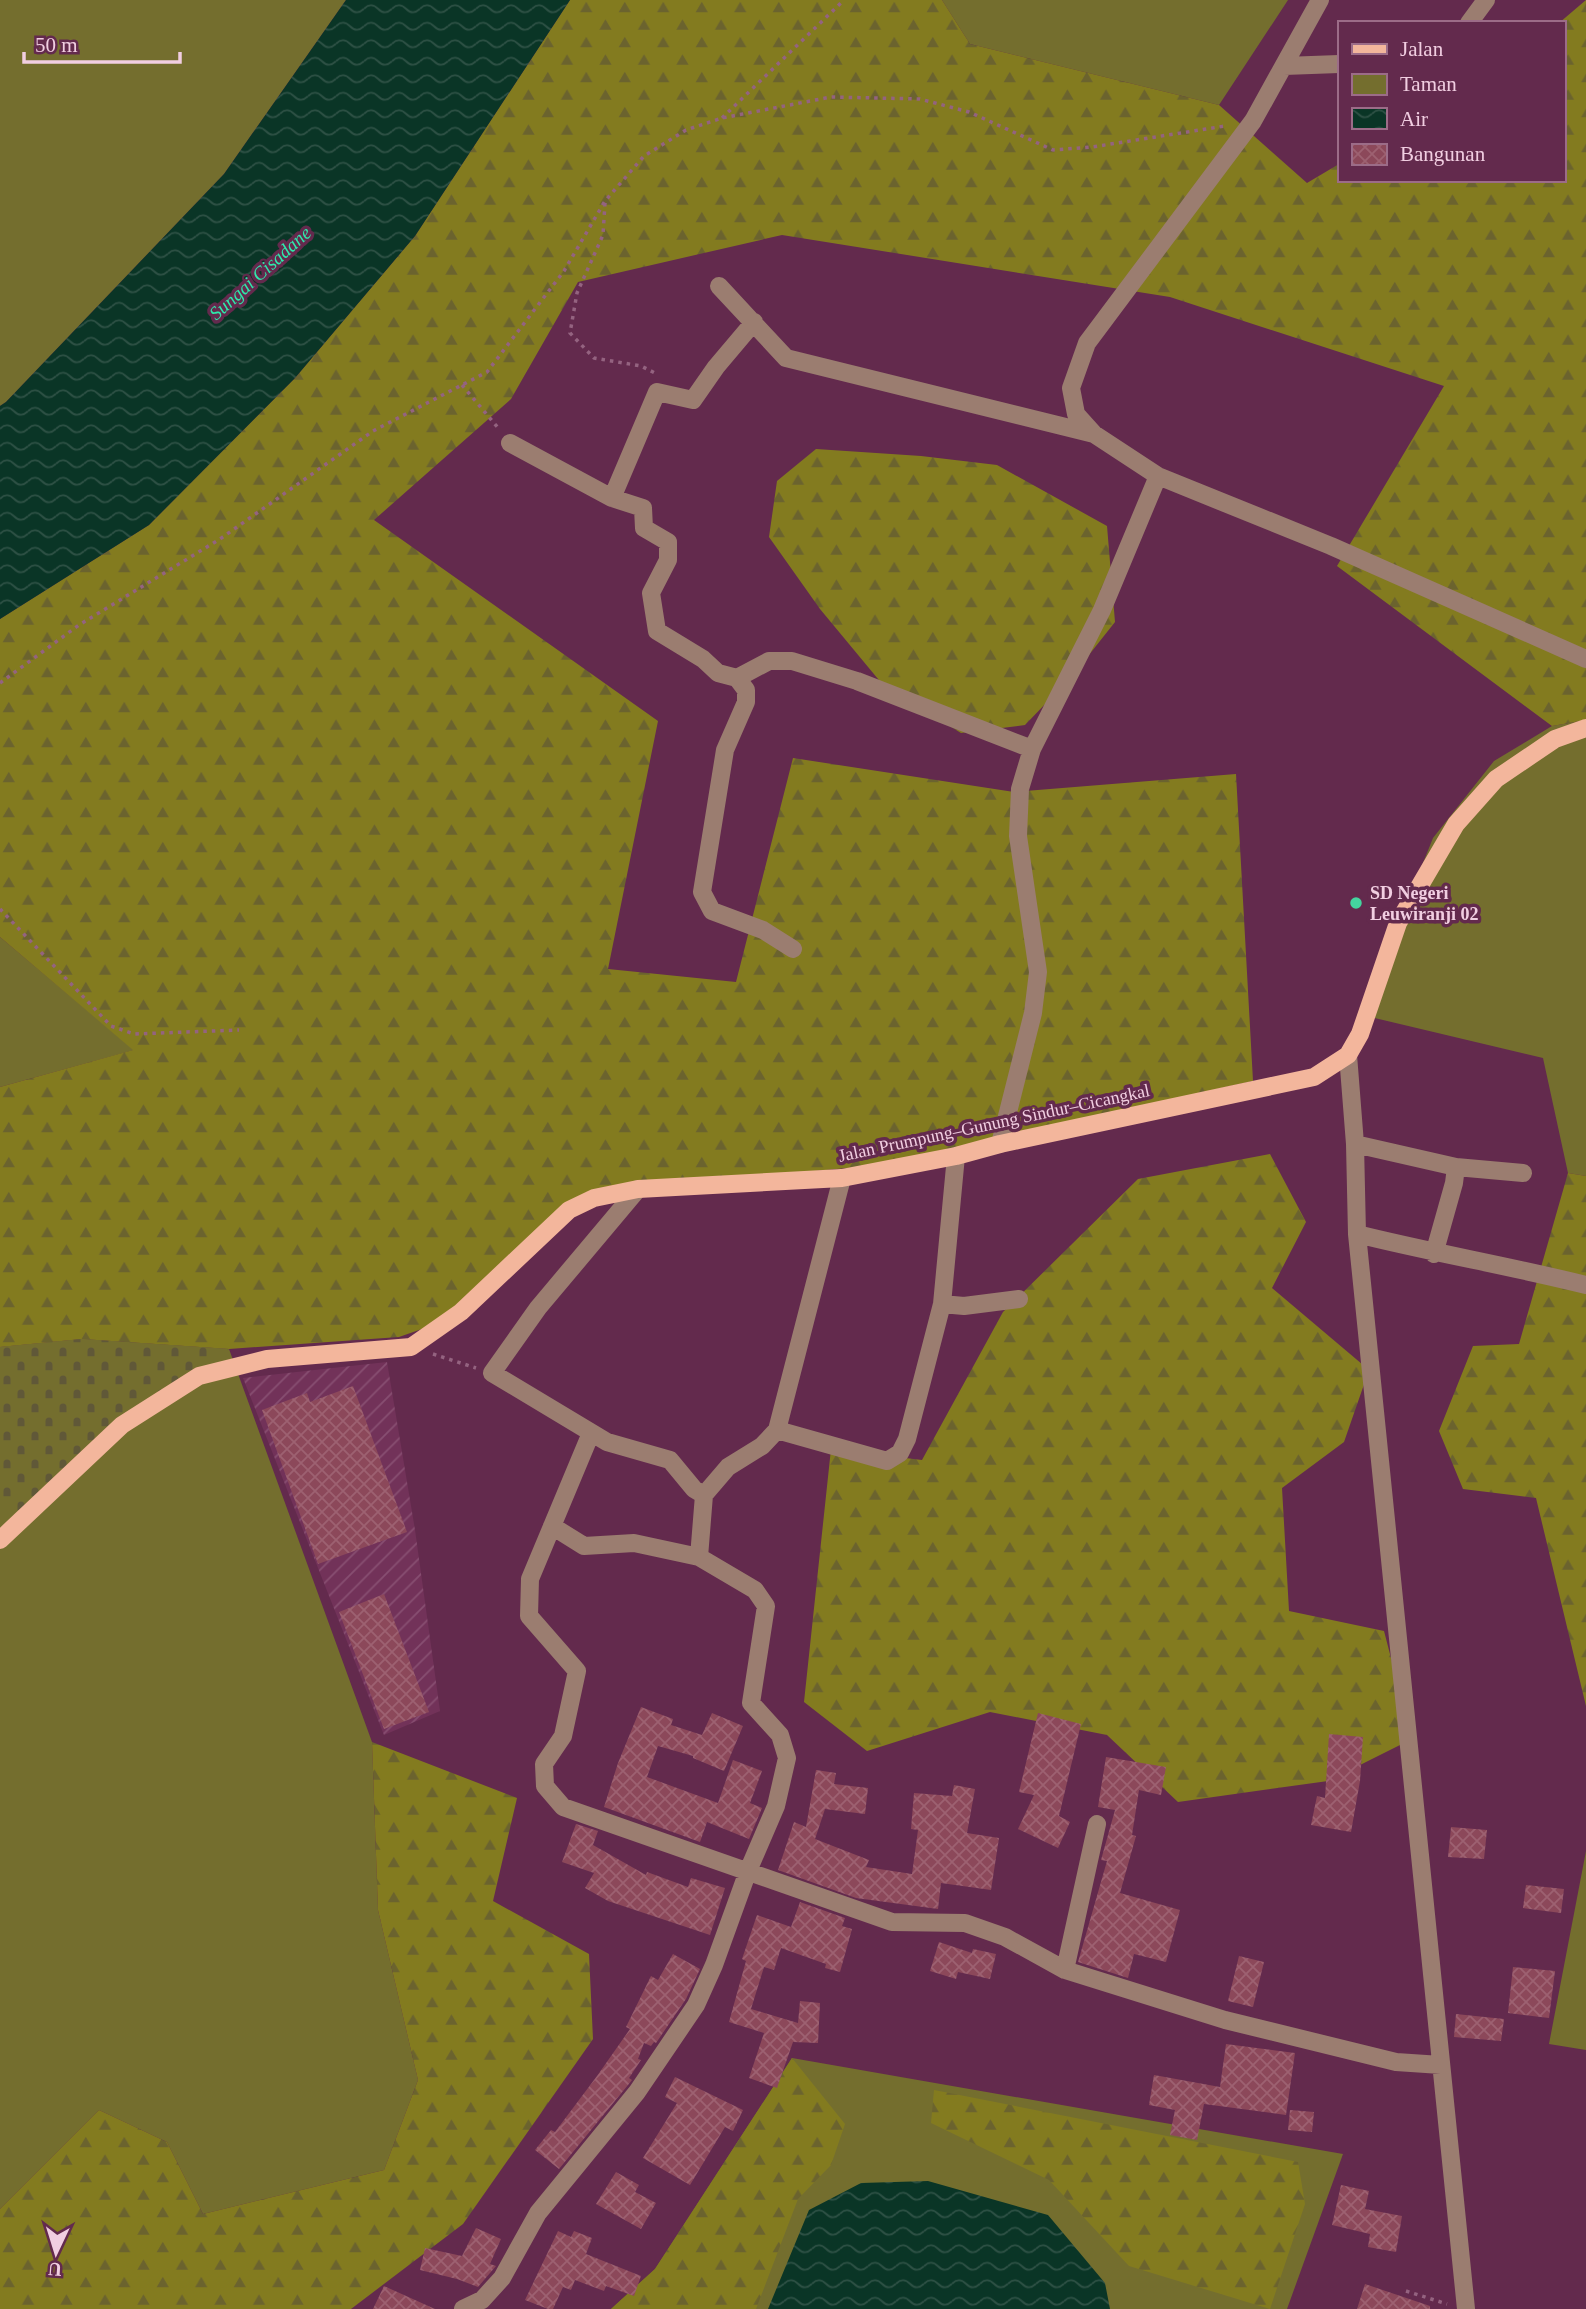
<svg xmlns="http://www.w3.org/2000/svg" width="1586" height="2309" font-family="'Times New Roman',serif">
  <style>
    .industrial { fill: url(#industrial-furrows) }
    .green { fill: #746e2e }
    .forest { fill: url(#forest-firs) }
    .cemetery { fill: url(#cemetery-stones) }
    .water { fill: url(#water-waves) }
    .building { fill: url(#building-cross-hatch) }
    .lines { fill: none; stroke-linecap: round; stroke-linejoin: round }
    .path { stroke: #946380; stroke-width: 3.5; stroke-dasharray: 3.5 5; stroke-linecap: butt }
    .minor { stroke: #9b7d70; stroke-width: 18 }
    .major { stroke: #f3b69c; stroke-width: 18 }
    .poi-dot { fill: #44d49f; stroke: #632a4d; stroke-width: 2.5 }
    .labels { text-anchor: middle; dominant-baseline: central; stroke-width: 7; stroke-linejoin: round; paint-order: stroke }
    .poi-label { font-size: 18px; font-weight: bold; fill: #f1cee1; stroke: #632a4d; text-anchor: start }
    .street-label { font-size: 18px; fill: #f1cee1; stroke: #632a4d }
    .water-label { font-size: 19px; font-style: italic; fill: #2ee9ab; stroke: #632a4d }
  </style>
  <defs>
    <pattern id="industrial-furrows" width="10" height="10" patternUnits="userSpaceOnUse" patternTransform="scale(1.75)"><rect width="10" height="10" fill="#723259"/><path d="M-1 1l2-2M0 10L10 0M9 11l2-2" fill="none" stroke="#874e71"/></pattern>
    <pattern id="forest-firs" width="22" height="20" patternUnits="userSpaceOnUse" patternTransform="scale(1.75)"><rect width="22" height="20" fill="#837b1f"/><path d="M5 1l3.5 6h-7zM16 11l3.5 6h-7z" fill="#6b632e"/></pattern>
    <pattern id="cemetery-stones" width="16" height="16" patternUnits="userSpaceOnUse" patternTransform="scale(1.75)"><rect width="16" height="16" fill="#746e2e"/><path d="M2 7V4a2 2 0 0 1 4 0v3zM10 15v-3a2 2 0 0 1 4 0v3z" fill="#605838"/></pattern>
    <pattern id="water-waves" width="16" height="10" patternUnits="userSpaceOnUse" patternTransform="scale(1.75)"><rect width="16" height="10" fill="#0a3526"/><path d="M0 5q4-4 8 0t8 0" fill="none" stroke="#2e5145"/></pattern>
    <pattern id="building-cross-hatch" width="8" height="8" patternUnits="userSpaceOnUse" patternTransform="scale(1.75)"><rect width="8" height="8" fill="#8c485a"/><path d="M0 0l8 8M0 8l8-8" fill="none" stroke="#9d6171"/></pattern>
  </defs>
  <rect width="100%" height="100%" fill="#632a4d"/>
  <path class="industrial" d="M387,1362L415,1530L440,1711L384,1735L243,1378Z"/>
  <path class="green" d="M0,0H346L224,174L6,402L0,406Z
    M942,0H1288L1219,105L970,44Z
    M1586,720V1176L1568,1173L1543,1058L1362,1015L1433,838L1494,761L1552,726Z
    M0,937L134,1050L0,1087Z
    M82,1339L229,1349L372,1742L378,1910L418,2080L384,2170L203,2214L167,2142L99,2110L0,2209V1347Z
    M1586,1851V2050L1549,2044Z
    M792,2058L1343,2154L1287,2309H611L655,2269Z"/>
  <path class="forest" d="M570,0H942L970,44L1219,105L1307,183L1339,164V180H1563V23H1559L1586,0V720L1552,726L1337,566L1444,386L1170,297L782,235L578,282L511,399L374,520L658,721L608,969L736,982L793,758L1014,792L1236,774L1253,1081L879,1165L600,1191L536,1231L476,1310L399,1337L229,1349L82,1339L0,1347V1087L133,1050L0,937V619L149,525L295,378L415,236Z
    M816,449L921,456L997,465L1107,526L1115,622L1073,675L1025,725L961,733L883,685L820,609L769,537L777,481Z
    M1270,1154L1306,1222L1272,1288L1369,1370L1344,1442L1282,1488L1289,1611L1384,1631L1412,1739L1328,1781L1178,1802L1107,1735L990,1712L867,1751L804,1702L831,1449L922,1460L1003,1312L1138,1179Z
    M1568,1173L1586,1176V1706L1536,1498L1463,1489L1439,1431L1473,1346L1519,1344Z
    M372,1742L517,1798L493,1901L589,1954L593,2039L463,2224L351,2309H0V2209L99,2110L167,2142L203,2214L384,2170L418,2080L378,1910Z
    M792,2058L845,2124L831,2165L798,2199L756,2309H611L655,2269Z
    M934,2090L1298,2162L1305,2204L1270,2309L1129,2266L1049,2180L931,2123Z"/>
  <path class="cemetery" d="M82,1339L229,1349L138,1415L30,1515L0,1505V1347Z"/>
  <path class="water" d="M346,0H570L415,236L295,378L149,525L0,619V406L6,402L224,174Z
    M928,2181L1048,2215L1105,2283L1110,2309H768L809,2210L861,2183Z"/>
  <path class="building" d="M353,1386L407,1532L318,1564L262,1410L307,1393L310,1402Z
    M384,1594L429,1712L384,1729L339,1612Z
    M641,1707L673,1719L671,1725L702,1735L712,1713L743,1726L724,1771L693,1758V1756L658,1746L647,1777L718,1803L733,1760L762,1771L750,1803L762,1808L749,1839L707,1822L700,1842L604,1807L618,1763Z
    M1038,1713L1081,1724L1059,1816L1070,1822L1058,1848L1018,1829L1034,1795L1019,1792Z
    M1329,1734L1363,1737L1360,1781L1351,1832L1311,1825L1317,1796L1325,1798Z
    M1106,1757L1166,1767L1161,1795L1139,1790L1132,1835L1136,1836L1120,1893L1180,1910L1166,1962L1134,1954L1128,1978L1078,1962L1107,1861L1101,1860L1115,1810L1098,1807Z
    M816,1770L836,1773L834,1784L868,1788L865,1814L825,1809L815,1839L869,1860L866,1867L912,1874L918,1830L911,1829L914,1793L952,1796L954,1785L975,1789L967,1833L999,1838L991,1890L941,1883L938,1909L856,1898L778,1870L794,1822L806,1827Z
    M576,1824L598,1831L593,1845L646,1875L647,1872L688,1887L691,1878L725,1888L710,1935L608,1901L585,1888L594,1873L562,1862Z
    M1451,1827L1487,1830L1484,1859L1448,1857Z
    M1526,1885L1564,1889L1561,1913L1523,1908Z
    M800,1902L845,1918L842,1926L852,1929L840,1972L825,1968L826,1964L781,1948L774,1970L764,1967L751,2009L798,2023L800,2001L820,2003L818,2043L793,2042L777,2088L749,2078L764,2033L729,2022L746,1961L742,1959L757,1915L791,1927Z
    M939,1942L972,1953L973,1949L996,1954L990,1979L958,1972L956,1979L930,1971Z
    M673,1954L700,1969L686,1999L656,2043L654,2042L651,2046L644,2043L638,2059L641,2060L629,2078L632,2080L628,2085L559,2169L535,2150L551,2130L555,2132L597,2076L630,2029L626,2027L651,1976L658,1980Z
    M1239,1956L1264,1962L1253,2007L1228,2001Z
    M1513,1967L1555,1971L1549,2018L1508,2013Z
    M1456,2014L1504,2019L1501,2041L1454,2037Z
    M1226,2044L1295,2053L1286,2115L1204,2104L1197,2140L1170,2135L1175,2110L1149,2105L1154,2075L1220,2087Z
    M675,2077L743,2110L733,2131L725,2127L690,2185L643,2158L677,2103L665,2097Z
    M1290,2110L1314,2112L1312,2132L1288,2130Z
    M616,2172L639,2185L635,2192L656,2203L641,2229L596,2204Z
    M1341,2185L1369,2191L1365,2209L1402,2216L1396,2252L1368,2247L1370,2234L1332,2225Z
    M476,2228L501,2239L490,2264L496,2266L478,2287L457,2279L420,2270L425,2248L462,2256Z
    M558,2231L571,2237L574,2231L592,2238L586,2254L641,2276L634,2296L606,2286L604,2291L575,2280L571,2290L563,2287L553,2309H548L525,2300Z
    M1365,2284L1430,2306V2309H1357Z
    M384,2286L435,2309H373Z"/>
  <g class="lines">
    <path class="path" d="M722,118L844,0
      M605,203L603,235L577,293L570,333L594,358L641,366L655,373
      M462,385L499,429
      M0,683L79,625L220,539L373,431L487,372L564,271L605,201L644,156L686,130L722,118L831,97L920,99L969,112L1053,150L1092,147L1225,126
      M0,909L111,1026L134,1034L239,1030
      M433,1354L476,1368
      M1406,2291L1447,2304"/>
    <path class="minor" d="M1469,23L1486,0
      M1284,66L1339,64
      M719,286L786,358L1094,434L1158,476L1331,546L1586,659
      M1094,434L1076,414L1071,388L1087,343L1253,121L1320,0
      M510,443L612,498L657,392L693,400L716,367L754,322
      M612,498L643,508L644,528L668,542V560L651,593L657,631L703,659L718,673L737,678L746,690V702L725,750L702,892L712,911L763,930L793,949
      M737,678L769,661H792L857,681L1032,749
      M1348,1055L1355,1144L1357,1234L1466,2309
      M1000,1144L1033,1013L1038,972L1018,836L1020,789L1032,749L1102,610L1158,476
      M1355,1144L1456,1167L1523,1173
      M956,1156L942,1304L964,1306L1019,1299
      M638,1189L538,1308L492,1373L607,1442L670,1460L694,1489L704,1495
      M1357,1234C1433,1253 1510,1266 1586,1285
      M1434,1254L1454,1183L1456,1167
      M777,1430L887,1461L900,1453L907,1439L942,1304
      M591,1433L530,1579L529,1616L577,1671L563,1736L544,1764L545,1786L563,1807L892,1922L965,1923L1005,1937L1065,1970L1225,2020L1396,2062L1441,2065
      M552,1526L584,1546L634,1543L699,1557
      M1065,1970L1097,1824
      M463,2309L482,2300L502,2278L538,2213L637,2092L696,2005L714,1965L748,1871L776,1806L787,1758L780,1735L751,1703L766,1606L755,1590L699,1557L704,1495L728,1467L762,1446L777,1430L842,1178"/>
    <path class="major" d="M0,1540L122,1425L199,1376L267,1359L411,1347L461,1312L569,1210L594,1198L638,1189L842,1178L956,1156L1000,1144L1314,1077L1348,1055L1360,1034L1398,923L1456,824L1496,779L1555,739L1586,728"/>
  </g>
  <circle class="poi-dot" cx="1356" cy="903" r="7"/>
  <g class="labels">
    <g class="poi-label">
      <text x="1370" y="893">SD Negeri<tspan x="1370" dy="21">Leuwiranji 02</tspan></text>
    </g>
    <g class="street-label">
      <text transform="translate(994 1123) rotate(-12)">Jalan Prumpung–Gunung Sindur–Cicangkal</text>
    </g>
    <g class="water-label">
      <text transform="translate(260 273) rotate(-42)">Sungai Cisadane</text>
    </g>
  </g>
  <rect x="1338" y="21" width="228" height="161" fill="#632a4d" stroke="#9c6c88" stroke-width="2"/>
  <rect x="1352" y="44" width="35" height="10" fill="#f3b69c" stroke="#9c6c88" stroke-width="2"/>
  <text x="1400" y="56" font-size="21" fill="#f1cee1">Jalan</text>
  <rect x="1352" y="74" width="35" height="21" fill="#746e2e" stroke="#9c6c88" stroke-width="2"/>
  <text x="1400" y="91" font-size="21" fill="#f1cee1">Taman</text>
  <rect x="1352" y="108" width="35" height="21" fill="url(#water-waves)" stroke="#9c6c88" stroke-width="2"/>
  <text x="1400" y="126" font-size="21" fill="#f1cee1">Air</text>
  <rect x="1352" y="144" width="35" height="21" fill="url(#building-cross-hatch)" stroke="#9c6c88" stroke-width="2"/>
  <text x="1400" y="161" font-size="21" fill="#f1cee1">Bangunan</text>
  <g transform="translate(56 2253) rotate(184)" stroke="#632a4d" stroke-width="5" paint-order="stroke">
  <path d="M0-5L12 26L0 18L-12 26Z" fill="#f1cee1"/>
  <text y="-10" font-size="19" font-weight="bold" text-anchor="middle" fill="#f1cee1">U</text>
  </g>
  <path d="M24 52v10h156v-10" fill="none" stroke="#f1cee1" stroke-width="3.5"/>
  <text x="35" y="52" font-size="21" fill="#f1cee1" stroke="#632a4d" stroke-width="5" paint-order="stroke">50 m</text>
</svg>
